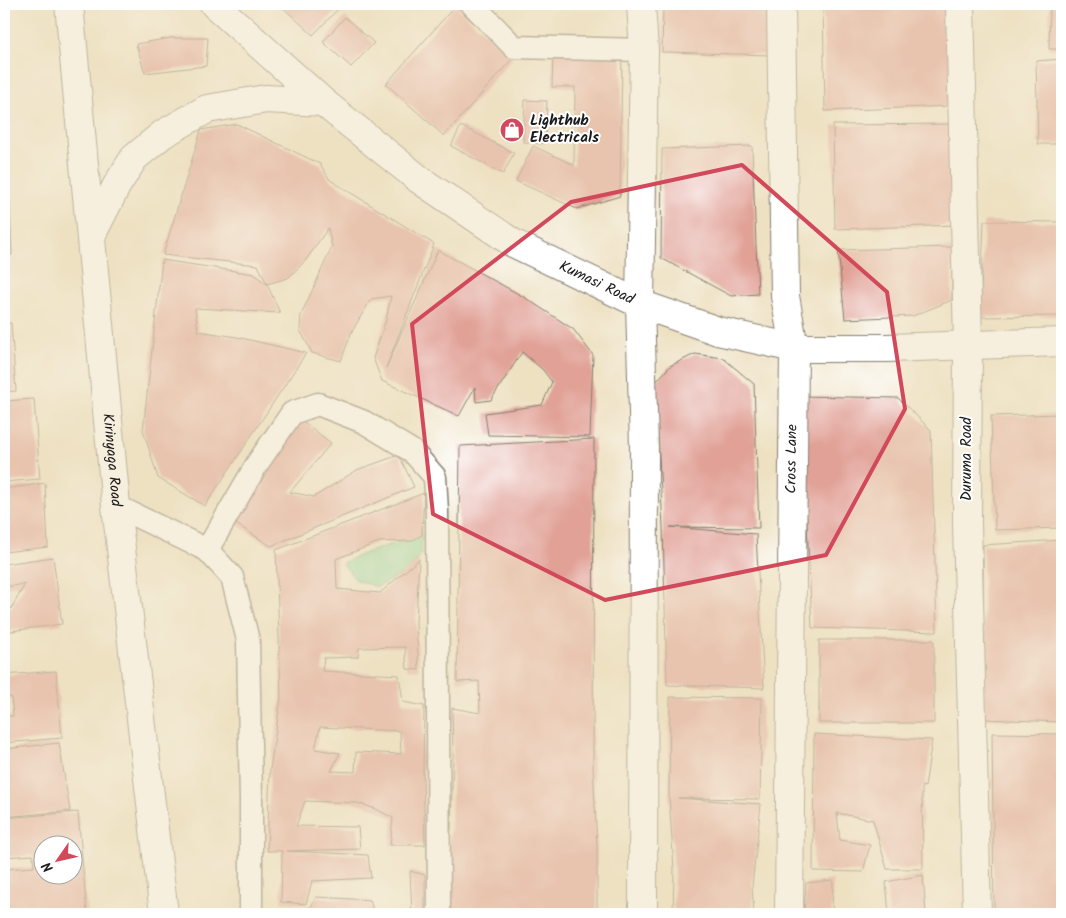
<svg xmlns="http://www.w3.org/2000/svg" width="1066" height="918" font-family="Kalam,sans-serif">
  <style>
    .green { fill: #83d495; stroke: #507858 }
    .building { fill: #e1a196; fill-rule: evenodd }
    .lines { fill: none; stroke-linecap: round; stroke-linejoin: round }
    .lane-casing { stroke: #857e6f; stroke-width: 25 }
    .street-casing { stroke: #857e6f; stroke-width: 30 }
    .secondary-casing { stroke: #857e6f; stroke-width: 30 }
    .lane { stroke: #fff; stroke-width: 22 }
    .street { stroke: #fff; stroke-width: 28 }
    .secondary { stroke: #fff; stroke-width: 28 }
    .marked { fill: none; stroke: #d1495b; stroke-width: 4; stroke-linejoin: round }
    .labels { text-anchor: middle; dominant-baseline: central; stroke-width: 4; stroke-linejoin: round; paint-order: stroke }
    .poi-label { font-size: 15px; font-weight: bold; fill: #1c1c1c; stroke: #fff; text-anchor: start }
    .street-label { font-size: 15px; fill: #1c1c1c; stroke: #fff }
  </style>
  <rect width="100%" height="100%" fill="#fff"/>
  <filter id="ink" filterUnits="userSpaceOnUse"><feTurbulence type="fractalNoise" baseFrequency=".02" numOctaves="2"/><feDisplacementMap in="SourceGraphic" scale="10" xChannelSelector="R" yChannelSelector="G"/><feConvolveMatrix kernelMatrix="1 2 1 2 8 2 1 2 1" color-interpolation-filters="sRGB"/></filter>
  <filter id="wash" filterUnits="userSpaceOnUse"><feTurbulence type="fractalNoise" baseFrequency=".0096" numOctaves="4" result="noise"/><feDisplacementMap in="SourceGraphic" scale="20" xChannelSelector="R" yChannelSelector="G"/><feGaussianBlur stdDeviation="1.12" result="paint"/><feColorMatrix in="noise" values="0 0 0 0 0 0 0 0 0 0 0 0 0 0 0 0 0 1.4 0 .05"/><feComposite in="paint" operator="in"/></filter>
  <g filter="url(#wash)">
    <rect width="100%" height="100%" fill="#eee1c2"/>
    <path class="green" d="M422,535L421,555L406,572L377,587L356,580L342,563L368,552Z"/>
    <g id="blocks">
      <path class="building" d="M279,4H343L313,35Z
        M663,4H774L773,55L662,52Z
        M823,4H951V106L825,111Z
        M1050,4H1062V49H1049Z
        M455,6L513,58L444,136L386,84Z
        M345,17L374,43L351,67L323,42Z
        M171,38H208L206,66L145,73L136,44Z
        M553,51L622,52L620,196L577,209L516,181L533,146L574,165L575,87H552Z
        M1062,59V144H1038L1036,61Z
        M525,100L547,101L545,143L523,142Z
        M237,124L320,164L330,180L434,244L386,368L438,250L524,297L573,329L593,355L590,437L488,435L485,413L542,405L552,382L543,370L522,352L491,400L476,402L475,387L459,416L382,381L373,358L386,320L391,296L371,299L351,333L341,361L312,353L300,330L301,315L332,247L328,228L306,260L288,278L267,284L258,265L163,255L201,130Z
        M960,124L958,225L835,229L833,125Z
        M461,126L514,153L503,174L451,146Z
        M4,132H5L10,172H4Z
        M752,146L758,294L731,296L661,258L662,149Z
        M4,179H9L12,255L4,256Z
        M984,221L1062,222V316L980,317Z
        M952,247V300L913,316L845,319L838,250Z
        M162,260L254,274L267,284L280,313L195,308L198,331L237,337L306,353L205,506L158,478L143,430Z
        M11,323L16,391L4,392V324Z
        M695,354L723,358L754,384L759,528L670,527L756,534L764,688L667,685L663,527L655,383L670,366Z
        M801,396L898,398L931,430L937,632L812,628Z
        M34,399L40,479L4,482V401Z
        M1062,414V528L995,530L991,416Z
        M296,416L331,443L290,492L314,497L357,470L399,455L414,487L271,546L228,519Z
        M594,439L593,766L597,845V914H449V845L451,828L453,755L452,708L480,713L479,681L457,682L460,446Z
        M45,483L48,547L4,552V489Z
        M424,493L422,535L412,541L379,542L336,559L337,589L380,593L419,559L416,623L419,670L407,669L405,647L359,648L358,657L324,658L322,671L399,675L403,702L424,706L423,774L425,845H390L393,818L376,809L358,803L305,801L296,826L358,827L360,849L287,851L368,855L371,878L312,881L306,904L281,902L282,851H267L270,769L281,697L276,550ZM320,727L400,731L401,754L356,752L355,772L331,771L340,753L315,749Z
        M1062,540V722L984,719L983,545Z
        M53,557L62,624L4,632V610L11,609L25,584L4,587V564Z
        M819,640H934V723H819Z
        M56,671L62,738L4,743V716H13L11,697H4V675Z
        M670,697L762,698L760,799L678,798L761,804L752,886L754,914H673L674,869L669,797Z
        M992,733L1062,734V914H994Z
        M814,734L932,740L925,787L922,786L923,869H887L873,820L837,813L840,840L870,845L863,872L813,871Z
        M59,743L70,811L4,817V749Z
        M78,812L87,914H4V869L34,867L33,855L4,857V818ZM42,846H72V876H42Z
        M410,871L425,875V914H412Z
        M923,875L926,914H889L886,882Z
        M833,880L832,914H804L806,883Z
        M316,897L370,900L374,914H269L311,907Z"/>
    </g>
  </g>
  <g filter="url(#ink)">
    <use href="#blocks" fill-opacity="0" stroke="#857e6f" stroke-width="1"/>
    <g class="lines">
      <defs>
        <path id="lane" d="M472,4L514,47L644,50
          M116,506L207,550L232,577L248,640L251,800V914
          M207,550L257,464L292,413L318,404L364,422L412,451L435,477L437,511L439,914"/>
        <g id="street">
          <path id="s1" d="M214,4L323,102L420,180L513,243L640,304L718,331L794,348H887L1062,342"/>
          <path d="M641,4L644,50L640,304L644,448L643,914"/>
          <path d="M781,4L785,296L794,348L789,914"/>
          <path d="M960,4L968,344L967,523L977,914"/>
        </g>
        <g id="secondary">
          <path id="s2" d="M69,4L116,506L164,914"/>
          <path d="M91,236L117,185L134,158L163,134L207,109L266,99L323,102"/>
        </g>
      </defs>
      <use href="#lane" class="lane-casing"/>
      <use href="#street" class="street-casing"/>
      <use href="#secondary" class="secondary-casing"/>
      <use href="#lane" class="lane"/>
      <use href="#street" class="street"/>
      <use href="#secondary" class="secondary"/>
    </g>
  </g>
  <path d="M0 0H1066V918H0ZM742,165L887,292L905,409L826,555L605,600L433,514L412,324L571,202Z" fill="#eee1c2" fill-opacity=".55" fill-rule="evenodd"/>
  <path class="marked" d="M742,165L887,292L905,409L826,555L605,600L433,514L412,324L571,202Z"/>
  <defs>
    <symbol id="shop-disc" viewBox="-11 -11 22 22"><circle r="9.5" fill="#d1495b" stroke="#fff"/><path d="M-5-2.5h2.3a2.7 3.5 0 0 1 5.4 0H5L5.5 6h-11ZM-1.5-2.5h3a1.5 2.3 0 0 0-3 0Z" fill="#fff"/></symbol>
  </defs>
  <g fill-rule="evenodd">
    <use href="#shop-disc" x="498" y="116" width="28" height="28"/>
  </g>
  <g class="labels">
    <g class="poi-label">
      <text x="530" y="121">Lighthub<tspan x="530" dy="17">Electricals</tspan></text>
    </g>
    <g class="street-label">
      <text stroke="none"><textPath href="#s1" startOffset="476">Kumasi Road</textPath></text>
      <text stroke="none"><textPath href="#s2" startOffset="458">Kirinyaga Road</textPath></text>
      <text transform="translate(792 459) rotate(-89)">Cross Lane</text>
      <text transform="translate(967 459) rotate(-90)">Duruma Road</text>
    </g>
  </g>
  <rect width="1066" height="918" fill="none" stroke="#fff" stroke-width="20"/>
  <g transform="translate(58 860) rotate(236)"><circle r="24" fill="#ffffff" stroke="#a4a4a4"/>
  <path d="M0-4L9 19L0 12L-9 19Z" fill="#d1495b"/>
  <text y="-8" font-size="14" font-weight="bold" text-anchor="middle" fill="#1c1c1c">N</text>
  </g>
</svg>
